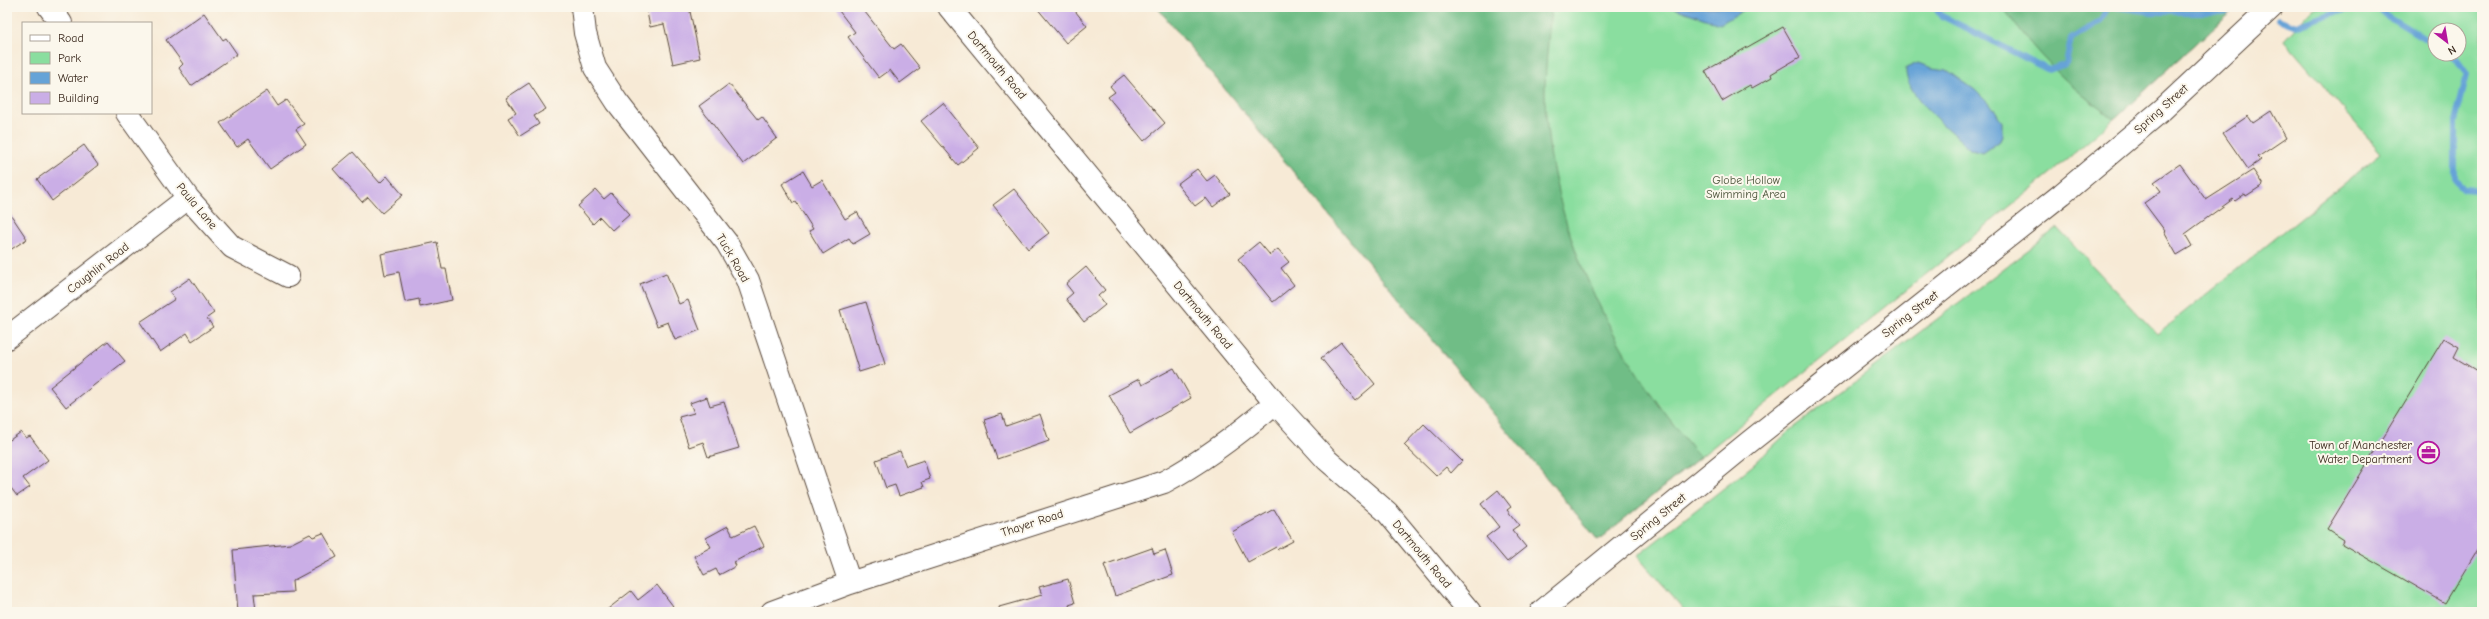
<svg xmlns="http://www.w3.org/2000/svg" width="2489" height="619" font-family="'Comic Neue',sans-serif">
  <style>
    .green { fill: #8ade9f; stroke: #62845e; fill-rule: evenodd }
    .forest { fill: #6fbd86; stroke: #557452 }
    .water { fill: #66a3d7; stroke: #50667a }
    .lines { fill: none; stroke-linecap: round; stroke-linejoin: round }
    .stream { stroke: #66a3d7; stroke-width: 6 }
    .building { fill: #caaee6 }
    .minor-casing { stroke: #57473a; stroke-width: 24 }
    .minor { stroke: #fff; stroke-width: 22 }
    .labels { text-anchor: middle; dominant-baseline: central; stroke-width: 4; stroke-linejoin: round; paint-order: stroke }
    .street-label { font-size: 12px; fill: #3b2a1e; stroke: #fbf7ec }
    .park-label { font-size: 12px; fill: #4f573e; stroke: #fbf7ec }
    .poi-label { font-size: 12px; fill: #3b2a1e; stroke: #fbf7ec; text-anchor: end }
  </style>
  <rect width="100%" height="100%" fill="#fbf7ec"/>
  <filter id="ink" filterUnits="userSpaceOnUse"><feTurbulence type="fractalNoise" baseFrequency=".025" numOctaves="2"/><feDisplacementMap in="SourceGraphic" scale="8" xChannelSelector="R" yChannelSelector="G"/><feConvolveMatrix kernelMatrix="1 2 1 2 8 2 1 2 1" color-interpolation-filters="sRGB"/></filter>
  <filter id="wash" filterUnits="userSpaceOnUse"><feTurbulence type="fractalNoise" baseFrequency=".012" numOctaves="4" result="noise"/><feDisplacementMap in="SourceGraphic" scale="16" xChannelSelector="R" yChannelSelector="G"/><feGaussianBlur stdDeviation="0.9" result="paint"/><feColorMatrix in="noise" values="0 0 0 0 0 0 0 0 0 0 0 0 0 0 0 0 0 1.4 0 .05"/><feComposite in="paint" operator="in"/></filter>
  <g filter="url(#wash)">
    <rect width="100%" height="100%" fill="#f7ead6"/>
    <path class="green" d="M1157,7H2236L2114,119L2051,173L1598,540Z
      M2315,7H2482V612H1686L1637,556L1752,466L1787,433L2057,228L2157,334L2381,153L2284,40ZM2435,30H2459V54H2435Z"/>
    <path class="forest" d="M1157,7H1551C1549,36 1545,66 1545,94C1548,229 1614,357 1700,457L1598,540Z
      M2003,7H2236L2114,119C2070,88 2033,52 2003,7Z"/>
    <path class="water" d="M1671,7H1749L1720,24Z
      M1918,63L1932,68L1947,70L1975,90L1995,110L2002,122V135L2000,141L1983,153L1971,150C1952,132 1903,95 1906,68Z"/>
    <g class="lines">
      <path class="stream" d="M1935,7L1940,15L2049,70L2066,64L2071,39L2101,20L2108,7
        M2117,7L2152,12H2226
        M2373,7L2435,45
        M2278,19L2296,26L2336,12L2361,7
        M2449,54L2457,60L2467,74L2455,122V180L2464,189L2476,190L2482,184"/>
    </g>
    <g id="blocks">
      <path class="building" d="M646,7H689L700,58L673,64L664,24L650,27Z
        M836,7H861L894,49L901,44L920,68L900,83L890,70L879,78L848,37L855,32Z
        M1036,7H1072L1087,26L1066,43Z
        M204,13L223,40L226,38L237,54L191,86L179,68L183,64L166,40Z
        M1783,27L1800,57L1771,74L1772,77L1752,88L1750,85L1722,101L1705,71Z
        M1124,75L1165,123L1144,141L1108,97L1115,92L1110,86Z
        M529,83L546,109L534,116L539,124L520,136L508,118L516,113L506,98Z
        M729,84L758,120L762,117L777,138L743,164L699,106Z
        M267,91L277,106L286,100L304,124L296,129L306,144L270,169L248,139L237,147L220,123Z
        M943,103L979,148L958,165L921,121Z
        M2271,111L2286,138L2258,157L2261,160L2248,169L2223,133L2248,116L2253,123Z
        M84,145L98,165L52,201L37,179Z
        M353,152L380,183L387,176L403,195L382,213L368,197L362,202L333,169Z
        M2180,164L2206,200L2253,170L2263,185L2246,196L2245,194L2235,201L2233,199L2185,234L2192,246L2177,255L2164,232L2165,231L2144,203L2161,191L2154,182Z
        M1197,169L1207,181L1215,175L1230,194L1213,207L1206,198L1195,206L1177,184Z
        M803,171L812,186L822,180L845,219L857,212L870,234L853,244L849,238L823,254L809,231L813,229L796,202L793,203L782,184Z
        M1014,189L1049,233L1028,249L993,205Z
        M596,190L604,199L611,193L630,214L612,230L600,217L593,224L578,206Z
        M7,209L27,239L7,252Z
        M437,242L442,269H446L452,300L420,307L419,299L405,302L399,272L385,275L381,254Z
        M1259,242L1270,255L1278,249L1289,262L1281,268L1294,285L1273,302L1238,259Z
        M1086,267L1105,290L1098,296L1105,305L1084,322L1066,299L1073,293L1066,284Z
        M666,273L679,304L688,300L700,330L675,340L668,322L657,326L640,284Z
        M190,278L214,313L207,318L213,327L192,341L187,333L160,352L140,322L175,299L170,292Z
        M866,302L885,364L859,372L840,310Z
        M2444,338L2459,347L2454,357L2482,374V542L2445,603L2342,544L2344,540L2327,529Z
        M108,341L125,361L66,407L50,387Z
        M1341,342L1375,384L1355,401L1321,358Z
        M1174,368L1191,398L1130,433L1109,395L1139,379L1142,385Z
        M707,397L710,406L724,402L739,448L708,457L703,442L689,447L679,417L694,413L690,403Z
        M1002,414L1006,426L1040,414L1049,441L997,459L984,420Z
        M1424,424L1462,461L1451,473L1446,467L1436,476L1404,445Z
        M21,432L26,438L30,436L48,460L23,478L30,487L17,496L11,488L7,491V442Z
        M900,451L906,466L924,460L930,479L922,482L924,487L899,496L895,485L886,488L876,460Z
        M1498,490L1511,507L1507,510L1519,525L1512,530L1526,547L1507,562L1486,537L1499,527L1481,504Z
        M1274,509L1293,541L1278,549L1276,547L1248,562L1232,532Z
        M728,526L733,536L754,526L764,546L734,562L736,566L719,575L716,569L704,575L694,556L711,547L706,538Z
        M323,533L337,557L292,581L293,592L254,594L256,611L238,612L233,550L290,544L310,534L313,537Z
        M1152,548L1154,554L1165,550L1173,575L1115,596L1104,565Z
        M1068,579L1075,603L1069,605L1071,612H1000L999,607L1042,595L1039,587Z
        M657,585L673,606L665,612H604L631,591L638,600Z"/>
    </g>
  </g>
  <g filter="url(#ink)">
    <use href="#blocks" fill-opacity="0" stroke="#57473a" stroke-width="1"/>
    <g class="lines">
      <defs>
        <path id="minor" d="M49,7L61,23
          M582,7L585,33L595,68L617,102L727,243L748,280L850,583
          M949,7L1275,403L1327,460L1387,512L1470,612
          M127,113L188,198L232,247L288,276
          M7,338L188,198
          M772,612L850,583L1164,482C1205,460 1240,433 1275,403
          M1541,612L1748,443L2062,194L2162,110L2272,7"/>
      </defs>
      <use href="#minor" class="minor-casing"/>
      <use href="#minor" class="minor"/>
    </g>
  </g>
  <defs>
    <symbol id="office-ring" viewBox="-11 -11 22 22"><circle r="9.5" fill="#fbf7ec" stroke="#b5179e" stroke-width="1.5"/><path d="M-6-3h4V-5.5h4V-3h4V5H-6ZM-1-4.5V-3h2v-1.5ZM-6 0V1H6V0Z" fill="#b5179e"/></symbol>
  </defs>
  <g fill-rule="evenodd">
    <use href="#office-ring" x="2416" y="440" width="25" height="25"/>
  </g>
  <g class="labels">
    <g class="street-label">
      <text transform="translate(997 65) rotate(50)">Dartmouth Road</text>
      <text transform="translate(2161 109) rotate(-42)">Spring Street</text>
      <text transform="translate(197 206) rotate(50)">Paula Lane</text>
      <text transform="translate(733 258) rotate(60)">Tuck Road</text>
      <text transform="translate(98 268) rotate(-38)">Coughlin Road</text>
      <text transform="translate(1910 314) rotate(-38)">Spring Street</text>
      <text transform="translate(1203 315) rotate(50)">Dartmouth Road</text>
      <text transform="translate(1658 517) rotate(-39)">Spring Street</text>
      <text transform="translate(1032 523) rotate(-18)">Thayer Road</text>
      <text transform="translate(1422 554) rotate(50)">Dartmouth Road</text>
    </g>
    <g class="park-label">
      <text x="1746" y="180">Globe Hollow<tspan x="1746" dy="14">Swimming Area</tspan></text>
    </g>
    <g class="poi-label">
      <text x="2412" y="445">Town of Manchester<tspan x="2412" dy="14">Water Department</tspan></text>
    </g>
  </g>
  <rect width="2489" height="619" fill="none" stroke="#fbf7ec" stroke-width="24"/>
  <rect x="22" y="22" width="130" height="92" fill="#fbf7ec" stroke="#aea59a"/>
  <rect x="30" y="35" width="20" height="6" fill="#ffffff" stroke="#aea59a"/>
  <text x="58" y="42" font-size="12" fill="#3b2a1e">Road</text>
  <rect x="30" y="52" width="20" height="12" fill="#8ade9f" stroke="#aea59a"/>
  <text x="58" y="62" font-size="12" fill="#3b2a1e">Park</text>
  <rect x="30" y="72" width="20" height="12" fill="#66a3d7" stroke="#aea59a"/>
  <text x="58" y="82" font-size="12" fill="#3b2a1e">Water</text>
  <rect x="30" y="92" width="20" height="12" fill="#caaee6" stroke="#aea59a"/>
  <text x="58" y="102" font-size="12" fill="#3b2a1e">Building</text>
  <g transform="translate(2447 42) rotate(149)"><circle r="19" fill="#fbf7ec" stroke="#aea59a"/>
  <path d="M0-3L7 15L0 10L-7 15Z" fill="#b5179e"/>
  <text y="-6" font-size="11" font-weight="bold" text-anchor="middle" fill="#3b2a1e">N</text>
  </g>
</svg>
